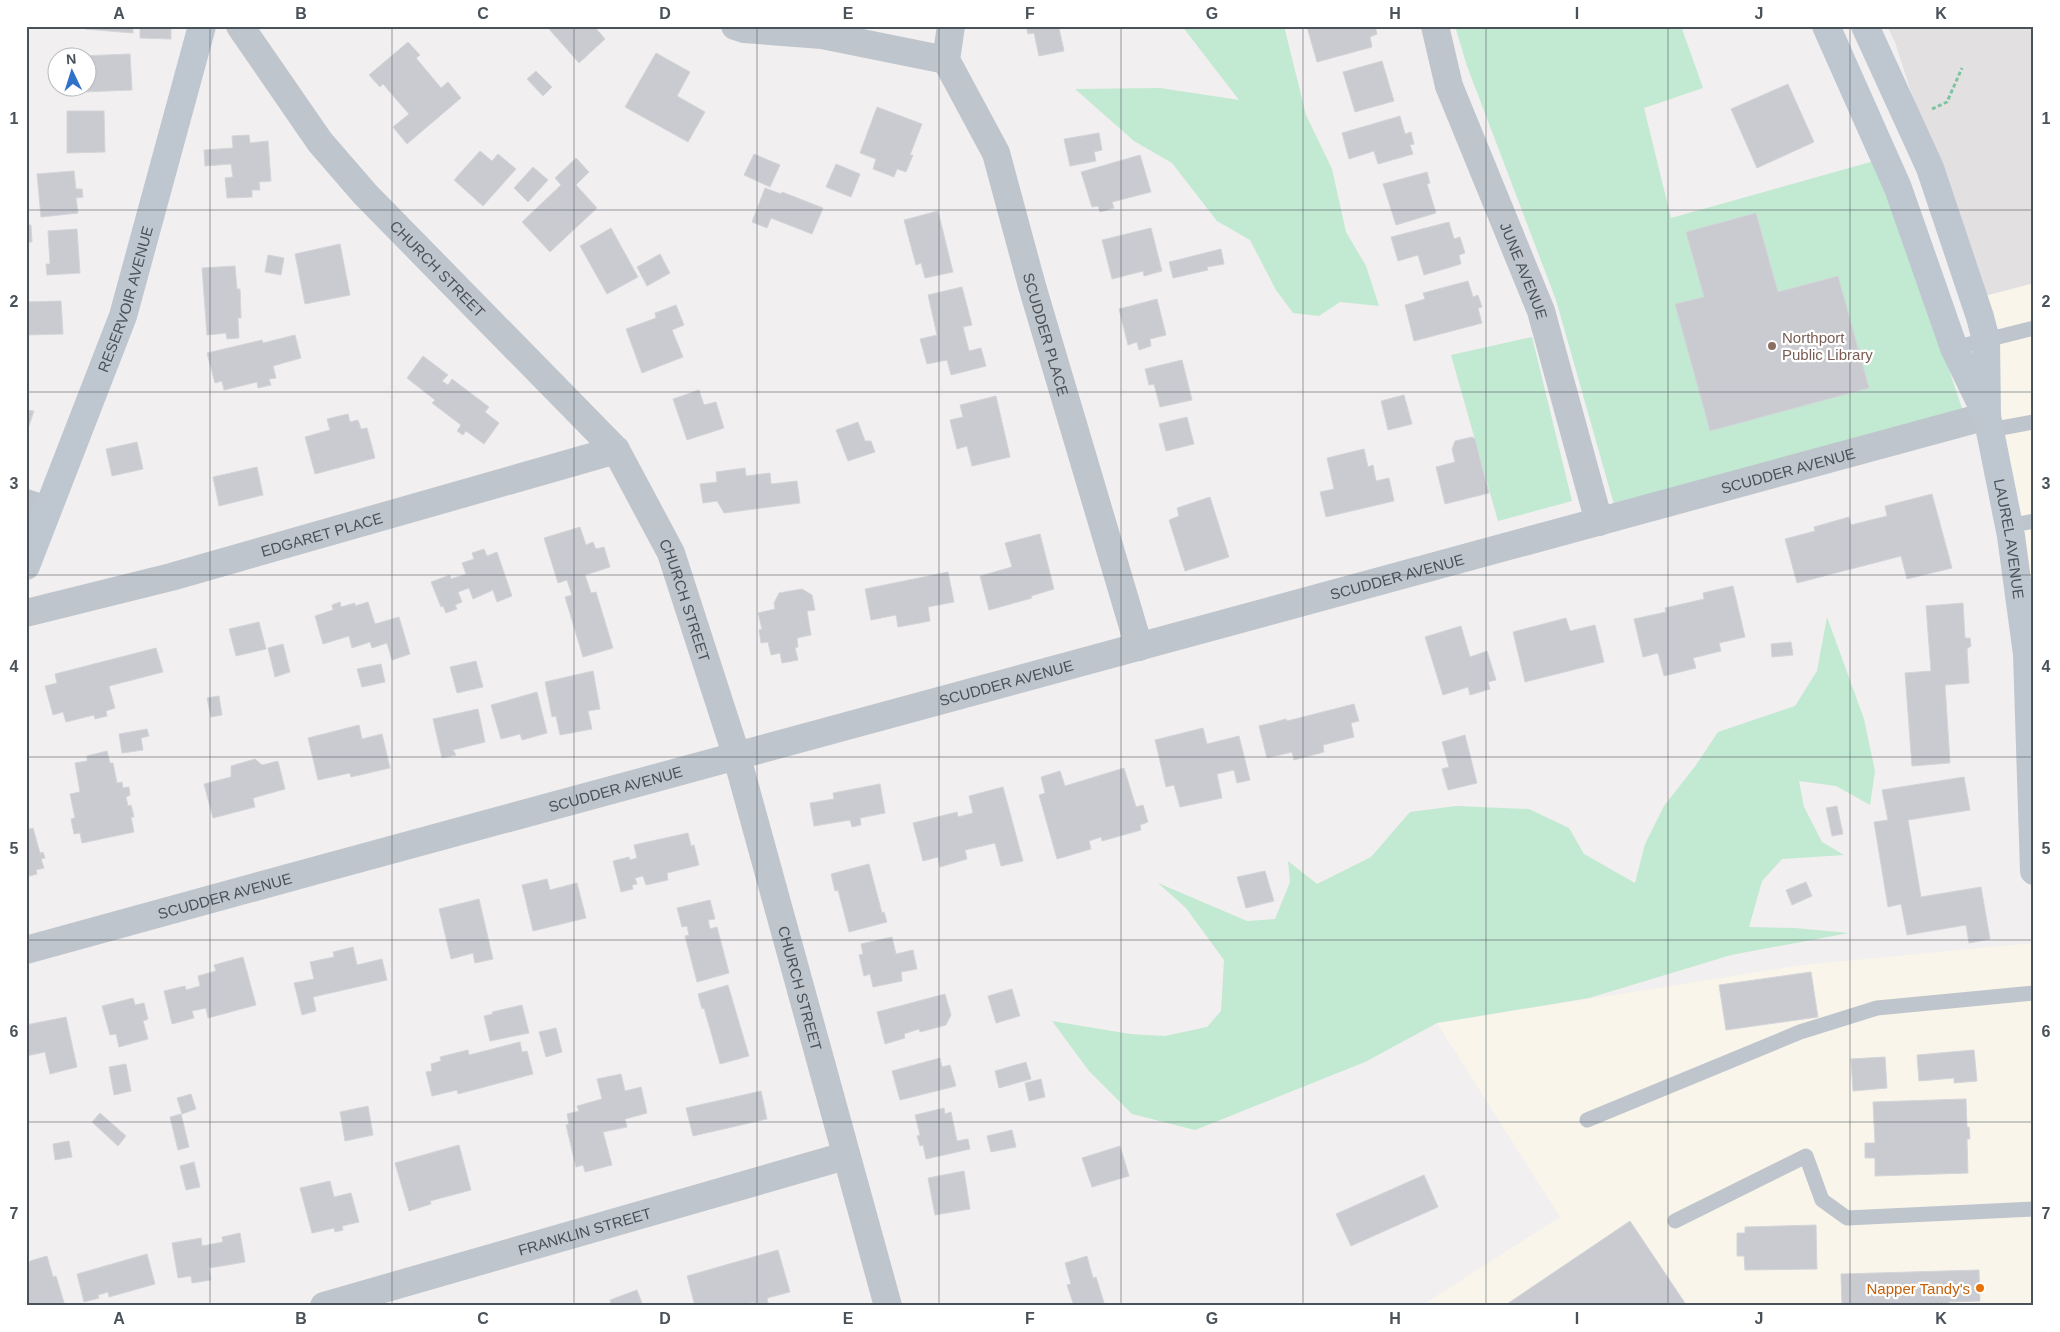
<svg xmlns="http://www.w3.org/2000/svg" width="2060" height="1332" font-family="Helvetica,sans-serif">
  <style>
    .commercial { fill: #f9f5ea }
    .education { fill: #e2e0e0 }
    .green { fill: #c2e9d2 }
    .building { fill: #c9cbd0; stroke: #d3d5d9 }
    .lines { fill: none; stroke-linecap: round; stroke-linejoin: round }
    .path { stroke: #7ec3a2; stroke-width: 3; stroke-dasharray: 4 2.5; stroke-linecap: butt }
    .service { stroke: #bfc5cc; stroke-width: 15 }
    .minor { stroke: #bfc5cc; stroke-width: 28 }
    .tertiary { stroke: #bfc5cc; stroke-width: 28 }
    .secondary { stroke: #bec7d0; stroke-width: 28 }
    .grid { fill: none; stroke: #495159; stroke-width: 1; stroke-opacity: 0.55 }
    .education-dot { fill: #8d6e63; stroke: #fff; stroke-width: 2 }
    .food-dot { fill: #e8710a; stroke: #fff; stroke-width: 2 }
    .labels { text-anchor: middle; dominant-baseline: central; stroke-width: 4.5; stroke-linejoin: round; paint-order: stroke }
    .street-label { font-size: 15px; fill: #495159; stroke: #fff }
    .education-label { font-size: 15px; fill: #785e54; stroke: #fff; text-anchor: start }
    .food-label { font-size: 15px; fill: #c56008; stroke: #fff; text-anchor: end }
    .neatline { fill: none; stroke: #495159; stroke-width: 2 }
    .grid-label { font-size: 16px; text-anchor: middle; font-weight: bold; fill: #495159 }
  </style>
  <rect width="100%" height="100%" fill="#f1efef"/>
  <path class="commercial" d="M2034,283V799L1989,416L2001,388L1977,298Z
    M2034,943V1306H1421L1560,1217L1437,1023L1802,965Z"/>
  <path class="education" d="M1887,26H2034V283L1977,298L1895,42Z"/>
  <path class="green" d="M1182,26H1284L1306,115L1332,169L1346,232L1366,266L1379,306L1340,302L1319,316L1293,313L1276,290L1250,240L1217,221L1172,163L1134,141L1075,89L1160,88L1239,100Z
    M1455,26H1681L1703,88L1644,108L1671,218L1874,161L1902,231L1966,420L1617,515L1556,300L1467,66Z
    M1532,337L1572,501L1498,521L1451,355Z
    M1827,617L1864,719L1875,771L1870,805L1836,786L1799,781L1804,807L1822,842L1844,855L1782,859L1762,881L1749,927L1795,928L1849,933L1731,955L1589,998L1437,1023L1365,1062L1195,1130L1132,1114L1089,1071L1052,1021L1130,1034L1165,1036L1207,1027L1221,1011L1224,960L1186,908L1158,883L1247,921L1275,919L1290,882L1288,861L1317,884L1371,857L1410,812L1456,806L1529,809L1569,828L1584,854L1635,883L1645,844L1664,806L1696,765L1718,732L1795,706L1817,671Z"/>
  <path class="building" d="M85,26H133V33L85,29Z
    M140,26H171V39L140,38Z
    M552,26H594L605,39L579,63L549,29Z
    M1026,26H1068L1059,28L1064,51L1039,56L1034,33L1028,34Z
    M1311,26H1375L1377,34L1370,37L1372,47L1317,62L1307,27Z
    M408,42L420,55L416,58L441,88L448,82L461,98L407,144L393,127L409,114L383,84L380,87L369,75Z
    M656,53L690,72L677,96L705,112L688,142L625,107Z
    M130,54L132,90L83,92L82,88H88V58H81V56Z
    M1382,61L1394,101L1355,112L1343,72Z
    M536,71L552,87L543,96L527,79Z
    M1788,84L1814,142L1757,168L1731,109Z
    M877,107L922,124L910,155H913L906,172L897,169L894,177L873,169L876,159L860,153Z
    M67,111H104L105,152L67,153Z
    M1400,116L1405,134L1411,132L1414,144L1410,145L1413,154L1378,164L1374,151L1349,159L1342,133Z
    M1099,133L1102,150L1094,152L1096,161L1070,166L1064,139Z
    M249,135L250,143L268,141L271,181L259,182L260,190H252V197L227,198L225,178L233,177L231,164L205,166L204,150L233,148L232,136Z
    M480,151L492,161L498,154L516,169L483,206L454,180Z
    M754,154L780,165L770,187L744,175Z
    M1140,155L1151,192L1112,202L1114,208L1100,212L1098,206L1092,207L1081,172Z
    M576,158L589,172L576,185L597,208L550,252L522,222L561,185L555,178Z
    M836,164L860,174L851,197L826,187Z
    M533,167L548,180L528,202L514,188Z
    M74,171L76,189H82L83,197L76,198L78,213L41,217L37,174Z
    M1427,172L1430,183L1427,184L1436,213L1396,225L1383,184Z
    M765,188L781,194L782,192L823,208L812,234L771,218L767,228L752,222Z
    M938,211L953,272L925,278L921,263L916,265L904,220Z
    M1756,213L1778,292L1838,276L1869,388L1710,431L1675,304L1704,297L1686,232Z
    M1449,222L1454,239L1460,237L1465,253L1459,255L1461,264L1424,275L1418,255L1398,261L1391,237Z
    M26,225H31L32,242H26Z
    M611,228L638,277L607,294L580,246Z
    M1151,228L1162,271L1144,276L1143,271L1112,279L1102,240Z
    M77,229L80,273L47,275L46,264H50L48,231Z
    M340,244L350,295L305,304L295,254Z
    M1221,249L1224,264L1207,267L1208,270L1173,278L1169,262Z
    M660,254L670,273L647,286L637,267Z
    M268,255L284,258L281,275L265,272Z
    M235,266L237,289H240L241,318H238L239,338L227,339L226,333L207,335L202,268Z
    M1468,281L1473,297L1478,295L1482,307L1478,308L1482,323L1414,341L1405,305L1425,299L1423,293Z
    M962,287L972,325L963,327L969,351L981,348L986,366L951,375L947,360L927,364L920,339L937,335L928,295Z
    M1157,299L1166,335L1150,339L1151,346L1139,350L1137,342L1128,345L1119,309Z
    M61,301L63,334L26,335V302Z
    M676,305L684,325L672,330L683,357L642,373L626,329L656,318L655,313Z
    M295,335L301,358L273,366L276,378L269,379L271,385L258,388L257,382L224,390L222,381L215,383L207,353L262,340L263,343Z
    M423,356L448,375L442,381L448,385L452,379L489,407L485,412L499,423L484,444L466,431L463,435L457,431L461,425L432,403L435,400L407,378Z
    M1182,360L1192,400L1160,407L1154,384L1149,385L1145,369Z
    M699,390L704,405L716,402L724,428L687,440L673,399Z
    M1404,395L1412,424L1388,430L1381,401Z
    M996,396L1010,457L972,466L967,446L957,449L950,420L963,417L960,405Z
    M26,410L34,411L27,431H26Z
    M348,414L350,422L358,420L361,429L367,428L375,458L315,474L305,437L330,430L327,419Z
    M1187,417L1194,444L1166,451L1159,424Z
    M858,422L865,441H871L875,452L848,461L836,430Z
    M1472,437L1475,439L1489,493L1445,504L1436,467L1455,462L1452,449L1455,441Z
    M137,442L143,469L112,476L106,449Z
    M1364,449L1368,467L1373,465L1376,481L1389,478L1394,501L1326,517L1320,492L1334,489L1327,458Z
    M257,467L263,495L219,506L213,477Z
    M745,468L746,476L770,473L771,484L797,481L800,503L724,513L717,501L703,503L700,484L717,482L716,472Z
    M1932,494L1952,568L1907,579L1901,556L1797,583L1785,539L1815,531L1814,527L1849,517L1851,525L1887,516L1885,506Z
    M1210,497L1229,557L1185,571L1169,520L1179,516L1177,508Z
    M580,527L586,545L593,542L596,549L604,547L610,567L585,575L591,593L596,592L613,648L583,657L565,597L572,595L567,580L558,583L544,538Z
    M1040,534L1054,589L1031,596L1032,598L989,610L980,576L1012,567L1005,543Z
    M484,549L487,556L497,552L512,596L497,602L493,590L473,599L469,588L458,592L462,602L455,605L457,609L446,613L443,606L441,607L431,582L450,575L451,579L466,574L462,563L474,559L472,553Z
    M948,572L954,602L928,607L930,621L898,627L896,615L871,620L865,589Z
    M1733,586L1745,637L1719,643L1721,651L1693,658L1696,668L1664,676L1658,653L1643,657L1634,619L1666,612L1665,608L1704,599L1703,593Z
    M802,589L812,595L815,610L807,611L811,635L797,638L798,647L795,648L798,660L782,663L780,653L771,655L768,642L761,643L759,630L762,629L758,613L775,609L774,603L779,593Z
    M340,602L341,607L355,603V606L368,602L375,624L399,617L410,654L392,660L387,643L372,648L370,642L352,648L349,636L323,644L315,616L333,610L332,605Z
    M1963,603L1965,638H1970L1971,646L1967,649L1969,683L1945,685L1950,763L1912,766L1905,673L1931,671L1926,606Z
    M1566,618L1570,631L1595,625L1604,662L1525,682L1513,632Z
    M259,622L266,649L236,656L229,629Z
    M1461,626L1470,657L1487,651L1496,680L1488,682L1490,689L1470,695L1468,687L1443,695L1425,637Z
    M1791,642L1793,655L1772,657L1771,644Z
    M283,644L290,672L275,677L268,648Z
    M156,648L163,672L109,686L115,708L106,711L107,716L95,719L94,715L66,722L63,712L53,715L45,686L57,683L55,674Z
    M476,661L483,687L457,693L450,667Z
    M381,664L385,682L362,687L357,669Z
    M593,671L600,709L588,711L592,729L560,735L556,716L552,717L545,682Z
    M537,692L547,733L522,740L520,734L501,739L491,705Z
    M219,696L222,715L211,717L207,698Z
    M1354,704L1359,721L1351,723L1354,737L1323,745L1324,752L1294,760L1292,752L1267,758L1259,726L1286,719L1287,721Z
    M478,709L485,742L453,750L456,755L442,758L433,719Z
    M359,725L362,739L382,734L390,768L351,777L350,773L318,780L308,738Z
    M1203,728L1207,744L1239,736L1250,780L1237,783L1234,770L1217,774L1222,798L1180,807L1174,785L1166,787L1155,740Z
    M147,729L149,736L141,738L143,750L122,753L119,734Z
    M1465,735L1477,783L1448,790L1442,769L1449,767L1442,742Z
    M107,751L110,763H113L117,783L122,782L123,788L129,787L130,795L126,797L128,806L131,805L134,817H131L134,832L82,843L80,833L74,834L71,819L75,818L70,794L80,792L75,763L87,761V756Z
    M255,759L262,765L278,761L285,789L253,798L255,807L213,818L204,784L231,777V766Z
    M1124,768L1136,807L1143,805L1148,822L1140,825L1141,830L1102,841L1101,837L1089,841L1091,849L1057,859L1039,795L1045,793L1041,777L1060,771L1065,786Z
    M1964,777L1970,810L1908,820L1921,897L1981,887L1990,939L1969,943L1966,925L1907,935L1901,904L1888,907L1874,822L1888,820L1882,790Z
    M880,784L885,813L860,818L861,825L852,827L850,820L814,826L810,803L834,799L833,793Z
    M1003,787L1023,861L1001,866L995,843L965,850L967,859L940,867L938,857L923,861L913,823L957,812L958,817L973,813L969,796Z
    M1837,806L1843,834L1832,836L1826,808Z
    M33,828L40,853L43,852L45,858L41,859L44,868L36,870L37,874L26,877V830Z
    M688,833L691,846L694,845L699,865L667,873L668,880L646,885L643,876L635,878L637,884L632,885L633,889L621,892L613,861L629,857L630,860L637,858L634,845Z
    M869,864L882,913L884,912L887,922L849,932L838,890L835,891L831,874Z
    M1265,871L1274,901L1246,908L1237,877Z
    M547,879L550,890L577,883L586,918L533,931L522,885Z
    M1806,882L1812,896L1792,905L1786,890Z
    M479,899L493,959L475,963L473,953L451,959L439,909Z
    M710,900L715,919L708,920L710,929L717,927L729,973L697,982L685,936L689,935L687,926L682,927L677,908Z
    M892,937L896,954L913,950L917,969L901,972L902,981L873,987L870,974L864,976L859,955L863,954L861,944Z
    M353,947L357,965L382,959L387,980L313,997L316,1011L302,1015L294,983L314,979L310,962L334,957L333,952Z
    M243,957L256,1005L208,1018L206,1008L192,1011L194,1018L172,1024L164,991L185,986L186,990L200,986L198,976L216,971L214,965Z
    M1811,972L1818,1017L1726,1030L1719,985Z
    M728,985L749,1056L720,1064L704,1008L702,1009L698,994Z
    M1012,989L1020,1016L996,1023L988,996Z
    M945,994L951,1015L946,1025L920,1032L919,1029L904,1034L905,1038L885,1044L877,1012Z
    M133,998L135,1005L144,1003L148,1019L143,1021L148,1039L119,1047L116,1034L110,1035L102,1006Z
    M522,1005L529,1033L490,1041L484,1016L493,1014L492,1012Z
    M66,1017L77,1067L50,1074L45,1052L26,1056V1038H28L26,1025Z
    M556,1028L562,1052L546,1057L539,1032Z
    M520,1042L522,1052L527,1051L533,1074L458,1094L457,1090L432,1096L426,1072L432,1071L431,1064L441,1061L440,1057L468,1050L469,1055Z
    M1974,1050L1977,1081L1954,1083V1078L1919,1081L1917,1055Z
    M1885,1057L1887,1088L1853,1091L1851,1059Z
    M940,1058L942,1067L950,1065L956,1086L900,1100L892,1071Z
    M1026,1062L1031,1079L999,1088L995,1071Z
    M126,1064L131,1091L114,1095L109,1067Z
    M621,1074L625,1091L641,1087L647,1113L625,1119L627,1127L603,1132L612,1165L585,1172L583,1165L576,1167L566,1125L569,1124L567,1114L579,1111L577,1106L602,1099L597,1079Z
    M1041,1079L1045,1097L1029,1101L1025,1083Z
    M761,1091L767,1119L693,1136L686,1108Z
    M191,1094L196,1109L182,1114L177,1098Z
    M1966,1099L1967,1127H1969L1970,1139H1967L1968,1173L1875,1176V1158H1865V1143H1875L1873,1102Z
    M368,1106L373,1135L345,1141L340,1112Z
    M944,1108L945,1114L951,1112L957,1141L968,1139L970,1149L926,1159L923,1145L920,1146L917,1136L920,1135L915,1115Z
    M100,1113L126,1136L118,1146L92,1122Z
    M181,1114L189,1147L178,1150L170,1117Z
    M1012,1130L1016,1147L991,1152L987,1136Z
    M69,1141L72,1157L55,1160L53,1144Z
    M459,1145L471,1190L430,1201L431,1204L409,1211L395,1163Z
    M1120,1146L1129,1176L1092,1187L1082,1158Z
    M194,1162L200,1187L186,1190L180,1166Z
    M964,1171L970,1209L935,1215L928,1178Z
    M1424,1175L1438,1207L1351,1246L1336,1214Z
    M330,1181L334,1197L351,1193L359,1222L342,1226L343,1230L335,1232L334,1228L312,1233L300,1188Z
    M1630,1221L1687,1306H1504Z
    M1816,1225L1817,1269L1745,1270L1744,1256H1737V1233H1745V1227Z
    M240,1233L245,1262L209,1268L211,1280L192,1283L191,1276L178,1278L172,1243L201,1238L202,1246L223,1242L222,1237Z
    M778,1250L790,1292L767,1298L768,1303L759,1306H755L754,1302L740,1306H695L687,1276Z
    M147,1254L155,1284L109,1297L108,1292L98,1295L99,1298L84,1302L77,1274Z
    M47,1256L53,1277L56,1276L65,1306H26V1267L30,1261Z
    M1087,1256L1093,1278L1096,1277L1105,1306H1074L1067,1285L1071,1284L1065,1263Z
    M1979,1270L1980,1301L1949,1302V1306H1842L1841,1274Z
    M637,1290L643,1306H612L610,1300Z"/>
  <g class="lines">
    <path class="path" d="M1932,109L1947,102L1962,68"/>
    <path class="service" d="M1954,348L2034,328
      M1990,430L2034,422
      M2008,526L2034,521
      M1587,1120L1800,1032L1877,1008L2034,993
      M1675,1221L1806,1156L1822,1200L1847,1218L2034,1209"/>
    <g class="minor">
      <path d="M735,26L744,29L822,35L946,60"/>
      <path id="s1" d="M951,26L946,60L996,153L1032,286L1139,647"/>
      <path id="s2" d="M1435,26L1449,86L1541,311L1599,522"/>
      <path d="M26,503L47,510"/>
      <path id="s3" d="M26,613L171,577L616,450"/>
      <path id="s4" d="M324,1306L845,1156"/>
    </g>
    <g class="tertiary">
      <path id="s5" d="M240,26L320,142L365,194L616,450L671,553L736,754L888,1306"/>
      <path id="s6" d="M26,950C679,770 1333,594 1987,416"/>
    </g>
    <g class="secondary">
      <path d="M1826,26L1898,188L1954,348L1983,408"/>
      <path id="s7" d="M1865,26L1930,168L1980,317L1986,340L1987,416L2011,536L2027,654L2034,871"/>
      <path id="s8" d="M26,566L123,316L202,26"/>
    </g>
  </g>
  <path class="grid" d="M210,26V1306M392,26V1306M574,26V1306M757,26V1306M939,26V1306M1121,26V1306M1303,26V1306M1486,26V1306M1668,26V1306M1850,26V1306M26,210H2034M26,392H2034M26,575H2034M26,757H2034M26,940H2034M26,1122H2034"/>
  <circle class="education-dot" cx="1772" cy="346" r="5"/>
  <circle class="food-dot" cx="1980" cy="1288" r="5"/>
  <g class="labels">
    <g class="street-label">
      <text stroke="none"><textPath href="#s5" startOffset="314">CHURCH STREET</textPath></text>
      <text stroke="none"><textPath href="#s2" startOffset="261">JUNE AVENUE</textPath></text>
      <text stroke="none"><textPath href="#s8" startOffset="285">RESERVOIR AVENUE</textPath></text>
      <text stroke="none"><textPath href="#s1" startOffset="328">SCUDDER PLACE</textPath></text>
      <text stroke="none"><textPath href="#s6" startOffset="1826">SCUDDER AVENUE</textPath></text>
      <text stroke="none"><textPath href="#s3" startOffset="306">EDGARET PLACE</textPath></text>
      <text stroke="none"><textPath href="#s7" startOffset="538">LAUREL AVENUE</textPath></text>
      <text stroke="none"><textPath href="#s6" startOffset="1421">SCUDDER AVENUE</textPath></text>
      <text stroke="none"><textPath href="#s5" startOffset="734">CHURCH STREET</textPath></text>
      <text stroke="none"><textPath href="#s6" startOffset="1016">SCUDDER AVENUE</textPath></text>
      <text stroke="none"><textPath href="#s6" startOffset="611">SCUDDER AVENUE</textPath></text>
      <text stroke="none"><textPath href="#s6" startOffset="206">SCUDDER AVENUE</textPath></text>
      <text stroke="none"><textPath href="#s5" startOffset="1139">CHURCH STREET</textPath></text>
      <text stroke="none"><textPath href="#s4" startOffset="271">FRANKLIN STREET</textPath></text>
    </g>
    <g class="education-label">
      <text x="1782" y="337">Northport<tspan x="1782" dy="17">Public Library</tspan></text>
    </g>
    <g class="food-label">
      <text x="1970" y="1288">Napper Tandy's</text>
    </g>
  </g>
  <rect width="2060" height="1332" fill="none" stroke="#ffffff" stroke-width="55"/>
  <g transform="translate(72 72) rotate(356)"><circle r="24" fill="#ffffff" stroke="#b6b9bd"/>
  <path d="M0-4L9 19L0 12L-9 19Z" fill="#3071ca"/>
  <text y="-8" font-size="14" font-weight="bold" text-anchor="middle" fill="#495159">N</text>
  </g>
  <rect x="28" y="28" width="2004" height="1276" class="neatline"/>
  <g class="grid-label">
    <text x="119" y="19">A</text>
    <text x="301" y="19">B</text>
    <text x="483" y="19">C</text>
    <text x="665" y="19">D</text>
    <text x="848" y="19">E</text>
    <text x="1030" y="19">F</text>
    <text x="1212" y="19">G</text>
    <text x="1395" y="19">H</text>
    <text x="1577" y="19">I</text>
    <text x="1759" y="19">J</text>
    <text x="1941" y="19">K</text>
    <text x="14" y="124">1</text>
    <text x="2046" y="124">1</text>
    <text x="14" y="307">2</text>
    <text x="2046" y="307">2</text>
    <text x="14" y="489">3</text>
    <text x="2046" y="489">3</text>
    <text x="14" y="672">4</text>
    <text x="2046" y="672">4</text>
    <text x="14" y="854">5</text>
    <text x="2046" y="854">5</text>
    <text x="14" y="1037">6</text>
    <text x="2046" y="1037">6</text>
    <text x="14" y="1219">7</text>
    <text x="2046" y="1219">7</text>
    <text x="119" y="1324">A</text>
    <text x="301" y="1324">B</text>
    <text x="483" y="1324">C</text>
    <text x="665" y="1324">D</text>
    <text x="848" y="1324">E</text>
    <text x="1030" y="1324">F</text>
    <text x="1212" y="1324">G</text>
    <text x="1395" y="1324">H</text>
    <text x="1577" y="1324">I</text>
    <text x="1759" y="1324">J</text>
    <text x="1941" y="1324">K</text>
  </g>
</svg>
